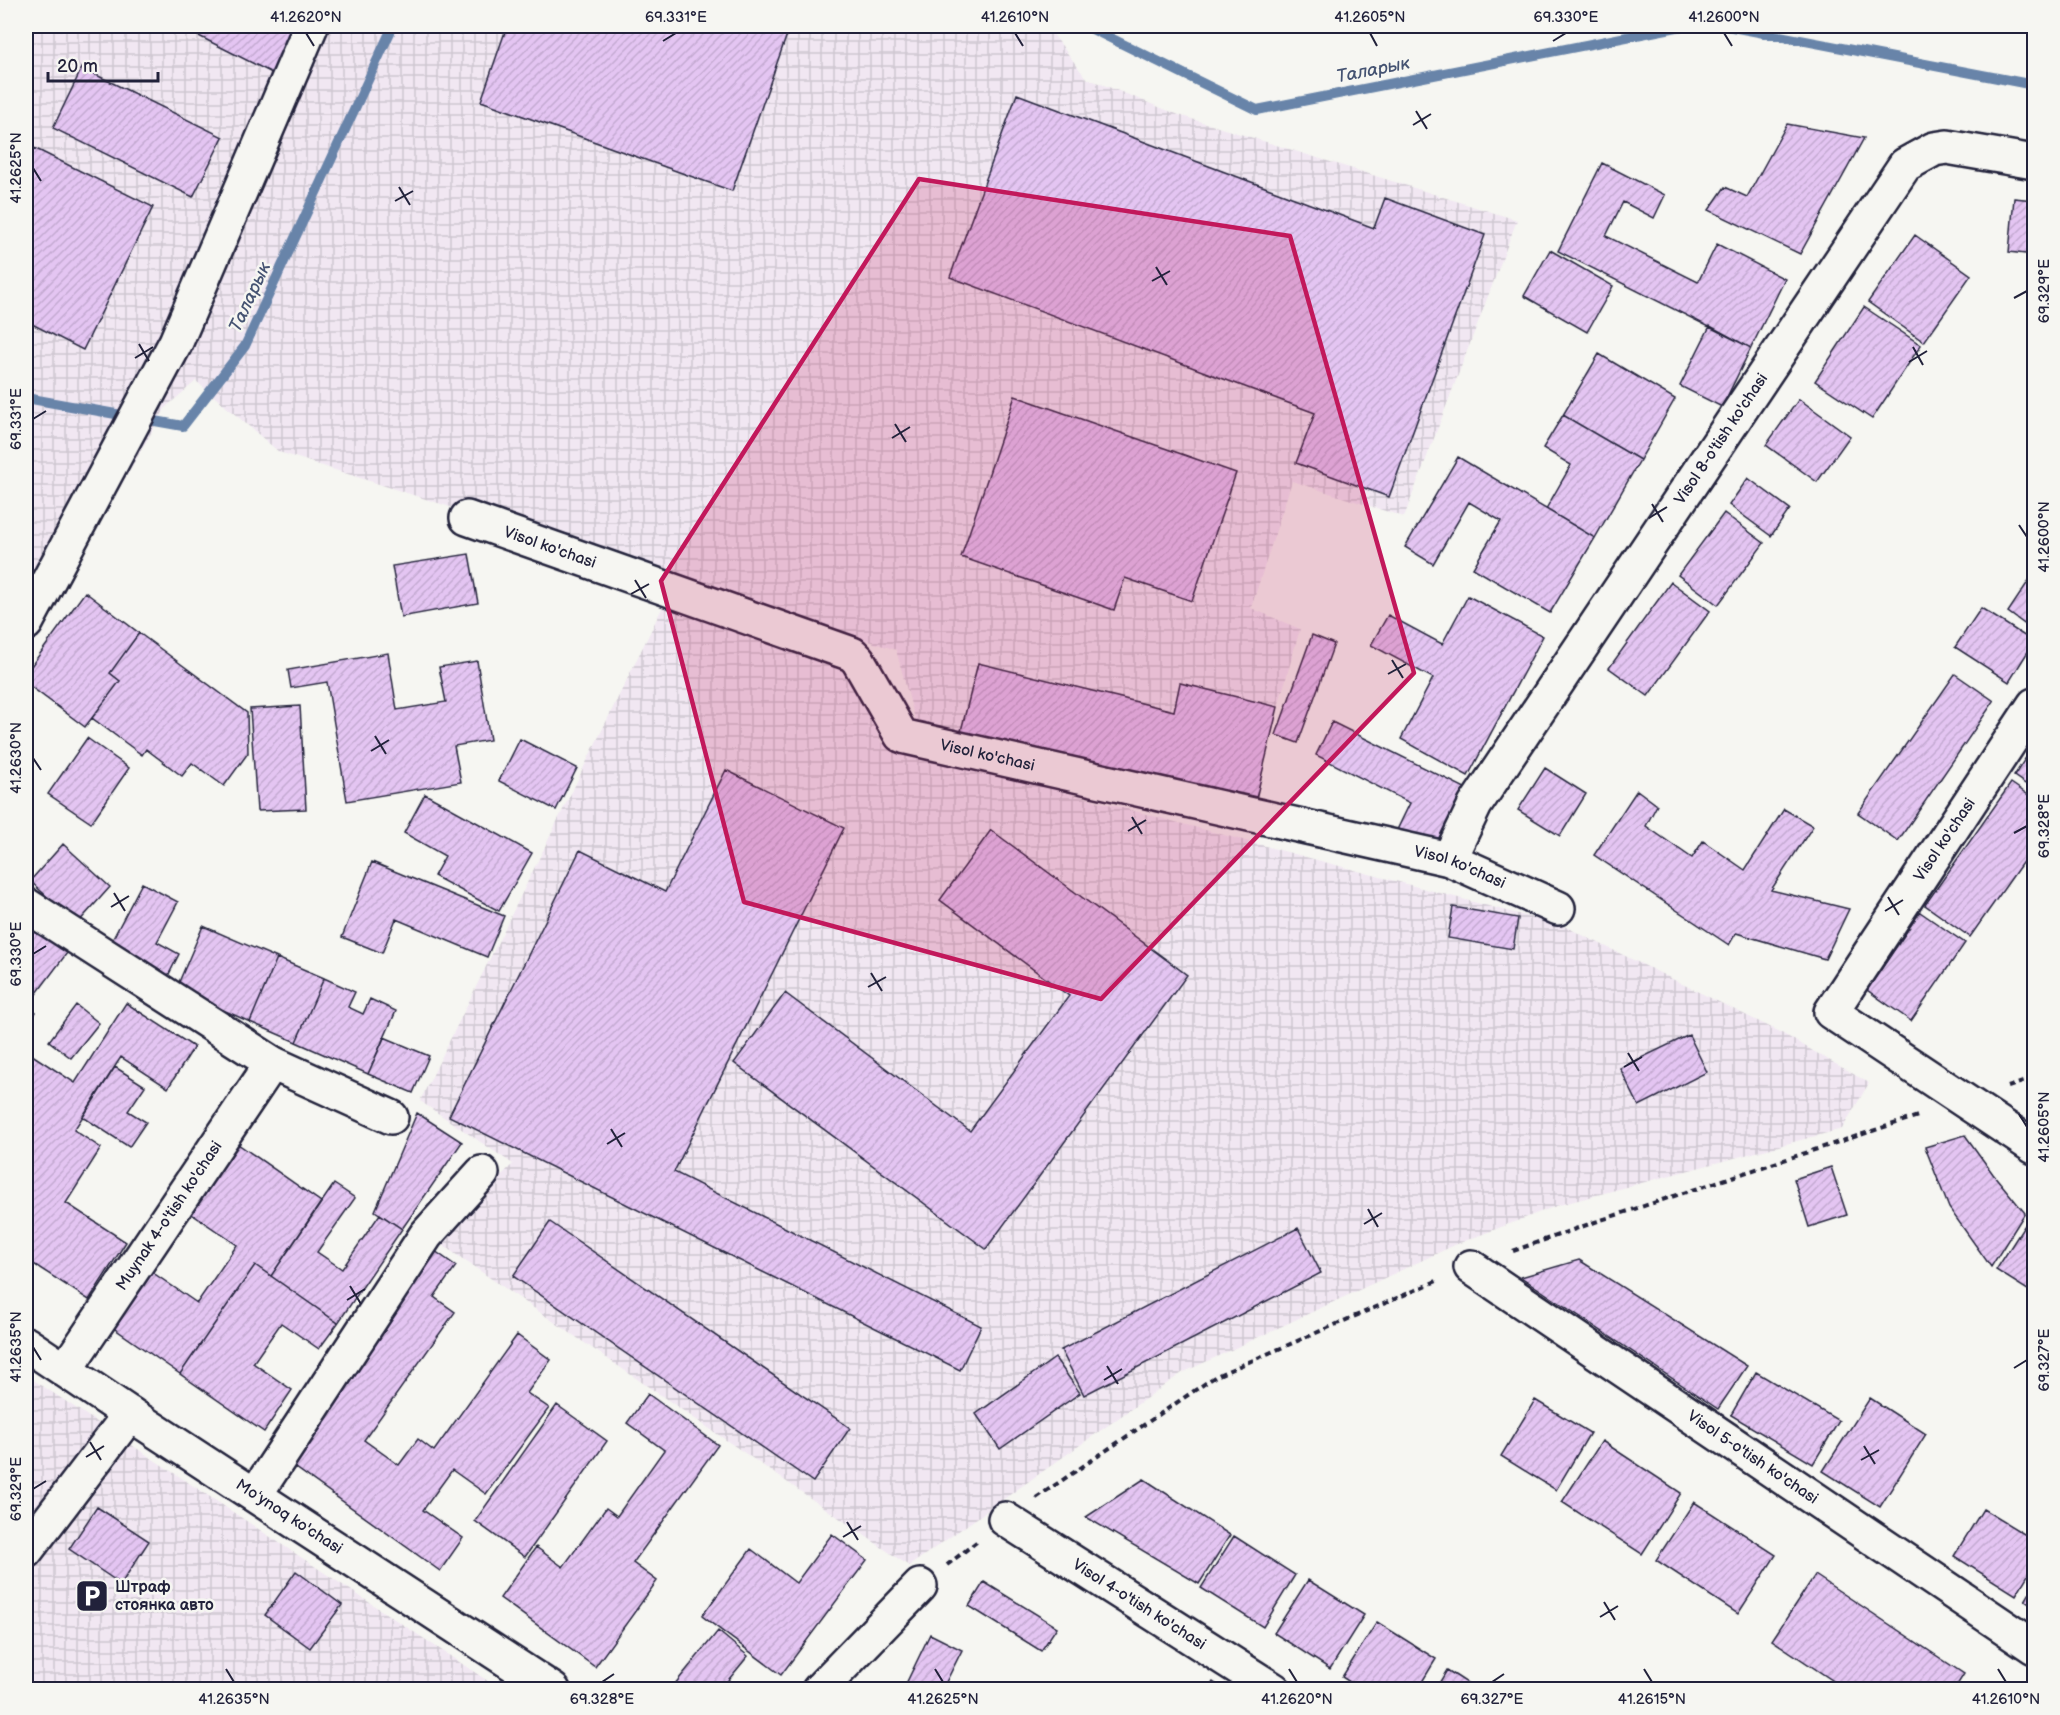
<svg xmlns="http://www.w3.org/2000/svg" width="2060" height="1715" font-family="'Balsamiq Sans',sans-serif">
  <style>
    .industrial { fill: url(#industrial-grid) }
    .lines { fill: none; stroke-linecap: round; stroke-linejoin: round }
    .stream { stroke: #6884a9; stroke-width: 10 }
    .building { fill: url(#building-hatch); stroke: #22223b; stroke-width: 1.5 }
    .minor-casing { stroke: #22223b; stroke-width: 38 }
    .path { stroke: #22223b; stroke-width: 4; stroke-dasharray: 6 4.5; stroke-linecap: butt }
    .minor { stroke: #f6f6f2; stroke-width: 33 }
    .marked { fill: #c2185b; fill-opacity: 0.2; stroke: #c2185b; stroke-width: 4.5; stroke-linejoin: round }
    .ticks { fill: none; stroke: #22223b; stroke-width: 2 }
    .labels { text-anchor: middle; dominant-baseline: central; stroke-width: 5; stroke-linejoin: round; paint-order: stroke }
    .street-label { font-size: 16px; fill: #22223b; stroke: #f6f6f2 }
    .poi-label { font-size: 16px; font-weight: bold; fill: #22223b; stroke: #f6f6f2; text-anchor: start }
    .water-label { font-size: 18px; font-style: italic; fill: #455372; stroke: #f6f6f2 }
    .neatline { fill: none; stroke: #22223b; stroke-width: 2 }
    .ticks-label { font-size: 15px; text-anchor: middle; fill: #22223b }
  </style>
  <defs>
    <pattern id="industrial-grid" width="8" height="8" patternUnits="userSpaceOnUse" patternTransform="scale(1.5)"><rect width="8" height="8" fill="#f1e7f2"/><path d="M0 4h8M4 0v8" fill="none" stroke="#cec6d0"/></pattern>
    <pattern id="building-hatch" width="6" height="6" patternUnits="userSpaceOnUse" patternTransform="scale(1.5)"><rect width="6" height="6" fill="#e4c5f2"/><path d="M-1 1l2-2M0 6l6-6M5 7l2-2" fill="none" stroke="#c3a9d0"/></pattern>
  </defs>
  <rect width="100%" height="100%" fill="#f6f6f2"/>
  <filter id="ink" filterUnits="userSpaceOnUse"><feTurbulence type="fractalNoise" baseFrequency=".0167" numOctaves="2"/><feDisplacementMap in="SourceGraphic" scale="12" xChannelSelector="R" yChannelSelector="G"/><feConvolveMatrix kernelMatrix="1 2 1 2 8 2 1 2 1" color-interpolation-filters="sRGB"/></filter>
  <g filter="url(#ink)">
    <path class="industrial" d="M26,26H1047L1086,78L1179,115L1517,220L1404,517L1292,481L1251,608L1300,629L1278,707L1254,807L916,723L896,650L279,452L196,381L166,407L26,651Z
      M664,604L848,671L882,743L1566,927L1778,1031L1869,1083L1842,1129L1556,1206L1457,1244L1182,1373L909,1566L435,1240L513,1164L420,1101Z
      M26,1375L500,1689H26Z"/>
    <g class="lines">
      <path class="stream" d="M1086,26L1257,110L1682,26
        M1727,26L2034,85
        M26,398L183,426L245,346L393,26"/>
    </g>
    <path class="building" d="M179,26H298L274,74Z
      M507,26H790L732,191L481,101Z
      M82,68L223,137L193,197L53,128Z
      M1017,94L1374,228L1385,198L1485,235L1389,497L1296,463L1315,413L950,277Z
      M1787,124L1864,138L1800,254L1709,210L1725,187L1747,197Z
      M34,148L153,207L83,350L26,321V165Z
      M1602,163L1665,195L1654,218L1623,202L1606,236L1698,282L1717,244L1785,279L1751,348L1558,251Z
      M2014,198L2034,200V255L2009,252Z
      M1915,235L1971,275L1924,342L1868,302Z
      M1550,250L1613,286L1587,332L1524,296Z
      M1864,307L1921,345L1872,419L1815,381Z
      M1710,326L1751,348L1722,407L1680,386Z
      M1599,354L1675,399L1640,460L1563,415Z
      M1015,396L1236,473L1192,601L1125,578L1114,610L961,557Z
      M1799,399L1850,436L1817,482L1766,445Z
      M1563,415L1640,460L1595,538L1546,509L1571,465L1543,448Z
      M1458,457L1595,538L1550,613L1473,568L1501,521L1469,502L1433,564L1405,547Z
      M1748,478L1790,509L1771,536L1729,505Z
      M1724,513L1764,543L1718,605L1678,575Z
      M469,554L478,603L401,617L392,566Z
      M2034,573V631L2008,612Z
      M1671,582L1710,611L1648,696L1609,668Z
      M85,592L139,633L110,673L120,681L85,727L26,683V673Z
      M1468,596L1543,636L1468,776L1401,739L1433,678L1371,645L1388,615L1442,644Z
      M1981,608L2034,642L2009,682L1955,647Z
      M139,633L247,713L248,753L224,786L192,763L182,776L146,749L142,755L92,718L120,681L110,673Z
      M1312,635L1334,644L1298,743L1276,735Z
      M388,653L397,710L446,702L439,667L477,661L490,740L454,746L461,782L347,801L327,682L291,688L288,670Z
      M978,663L1174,711L1180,683L1278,707L1254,807L960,735Z
      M1955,674L1994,701L1898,841L1858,813Z
      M300,706L306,809L257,811L250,709Z
      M1332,722L1465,788L1434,848L1397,830L1410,803L1316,755Z
      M87,738L129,768L91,823L48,794Z
      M520,739L577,768L556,810L499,781Z
      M2034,745V790L2014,776Z
      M1545,768L1586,794L1560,836L1518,810Z
      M726,770L844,828L674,1172L981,1326L960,1370L449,1116L580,850L665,892Z
      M2011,783L2034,799V846L1970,937L1925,905Z
      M1637,790L1657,805L1646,826L1692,858L1703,841L1745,870L1784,809L1813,826L1771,890L1849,909L1825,959L1736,933L1729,945L1594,855Z
      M425,794L532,853L499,911L434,876L445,856L404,833Z
      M991,830L1187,975L986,1249L734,1063L785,993L970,1131L1069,996L940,900Z
      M63,844L110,887L77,924L30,881Z
      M372,862L504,916L487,957L396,919L382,953L342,937Z
      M142,883L178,902L157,942L179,954L166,980L107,950Z
      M1453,907L1518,918L1513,949L1448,938Z
      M1920,912L1965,943L1911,1021L1867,990Z
      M26,923L67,953L34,997L26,991Z
      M203,926L277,958L250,1022L176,989Z
      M277,958L324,978L296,1042L250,1022Z
      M324,978L355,992L348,1007L363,1014L370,999L396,1011L368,1074L296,1042Z
      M126,1003L194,1047L168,1088L121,1057L74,1130L101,1148L66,1203L126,1242L89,1300L26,1259V1051L75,1083Z
      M26,1005L36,1012L26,1028Z
      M76,1005L99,1023L71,1058L49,1041Z
      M1689,1035L1707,1072L1639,1106L1620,1068Z
      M384,1037L429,1056L413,1093L368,1074Z
      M115,1067L145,1086L128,1111L146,1122L129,1147L83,1117Z
      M417,1113L462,1142L402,1229L375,1211Z
      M1965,1135L1993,1174L2025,1213L1991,1267L1949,1208L1925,1147Z
      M228,1137L321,1202L271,1276L255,1265L180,1374L102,1320L140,1264L197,1303L237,1245L180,1206Z
      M1831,1167L1847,1215L1809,1227L1794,1179Z
      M334,1184L355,1198L317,1252L342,1269L380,1214L402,1229L338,1323L271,1276Z
      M2032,1214L2034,1216V1294L1996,1270Z
      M550,1222L850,1428L813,1482L513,1276Z
      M1298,1228L1321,1273L1084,1395L1061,1350Z
      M435,1251L456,1266L434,1297L455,1312L364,1440L399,1465L418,1439L434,1451L517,1335L551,1360L527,1393L549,1408L486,1494L452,1470L423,1510L463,1538L440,1571L285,1460Z
      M1579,1260L1747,1366L1718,1409L1521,1277Z
      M255,1265L338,1323L319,1349L281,1323L253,1363L292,1390L264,1432L180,1374Z
      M1055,1358L1080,1393L1000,1449L976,1414Z
      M1756,1372L1839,1421L1813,1464L1731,1415Z
      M648,1394L718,1445L633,1563L657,1581L595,1667L500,1598L536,1547L563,1567L606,1508L617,1516L664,1450L627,1423Z
      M1870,1398L1926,1434L1880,1507L1823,1471Z
      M1535,1400L1590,1433L1556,1490L1501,1456Z
      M557,1405L607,1441L525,1557L475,1521Z
      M1602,1441L1681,1493L1642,1554L1562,1502Z
      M1144,1479L1230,1535L1199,1584L1086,1517Z
      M1694,1502L1776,1555L1738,1614L1656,1560Z
      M97,1507L149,1541L121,1584L69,1549Z
      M1983,1509L2034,1540V1565L2016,1595L1954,1556Z
      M832,1534L867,1560L781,1675L702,1616L751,1549L796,1583Z
      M1234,1536L1295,1575L1263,1627L1201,1588Z
      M296,1571L342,1605L310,1648L265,1615Z
      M1815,1575L1964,1674L1954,1690H1847L1772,1640Z
      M1308,1580L1364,1615L1330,1669L1274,1633Z
      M984,1582L1057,1627L1041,1651L969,1606Z
      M2034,1586V1607L2025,1601Z
      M1377,1622L1436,1659L1417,1690H1362L1342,1677Z
      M718,1631L748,1656L720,1690H670Z
      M930,1634L962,1650L942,1690H903Z
      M1447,1670L1478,1690H1435Z
      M1213,1682L1225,1690H1208Z"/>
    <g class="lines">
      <defs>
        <g id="minor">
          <path id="s1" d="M467,518L852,654L858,660L901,735L906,737L1449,859L1558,908"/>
          <path d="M26,623L176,342L311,26"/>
          <path d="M2034,705L1831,1012L2034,1147"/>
          <path id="s2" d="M1449,859L1475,805L1905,165L1934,149L1947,147L2034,162"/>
          <path d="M26,905L272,1063L391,1117"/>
          <path id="s3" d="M1471,1267L2034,1647"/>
          <path d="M26,1344L130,1414L553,1690"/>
          <path id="s4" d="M65,1370L272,1063"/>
          <path d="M255,1495L426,1235L482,1173"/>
          <path id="s5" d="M1005,1519L1274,1690"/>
          <path d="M26,1551L130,1414"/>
          <path d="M819,1690L920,1586"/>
        </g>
      </defs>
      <use href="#minor" class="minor-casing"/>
      <path class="path" d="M2008,1087L2034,1078
        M1513,1251L1595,1222L1921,1115
        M1036,1498L1216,1376L1439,1280
        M947,1565L979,1540"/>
      <use href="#minor" class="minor"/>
    </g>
  </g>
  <path class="marked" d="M919,179L1290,236L1414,673L1101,999L744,902L661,581Z"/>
  <path class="ticks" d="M306,33L314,46M1015,33L1023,46M1370,33L1377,46M1724,33L1732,46M663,41L676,33M1553,41L1566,33M1416,111L1427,129M1413,125L1431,114M33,168L41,181M399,187L410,205M395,201L413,191M1156,267L1167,285M1152,281L1170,271M2014,298L2027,291M139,344L149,361M1913,347L1923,365M135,358L153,347M1909,362L1927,351M33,419L46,411M895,424L906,442M892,438L910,427M1652,504L1663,522M1649,518L1667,507M2019,525L2027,537M635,580L646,598M631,594L649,584M1392,660L1403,678M1388,674L1406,664M375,736L386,754M371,751L389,740M33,758L41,770M1132,817L1142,834M1128,831L1146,820M2014,833L2027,826M114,893L125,911M1888,897L1899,915M111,907L129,896M1885,911L1903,900M33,954L46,946M871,973L882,991M868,987L886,977M1628,1053L1639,1071M1624,1067L1642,1057M2019,1114L2027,1127M611,1129L622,1147M607,1144L625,1133M1368,1209L1378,1227M1364,1224L1382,1213M350,1286L361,1304M347,1300L365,1289M33,1347L41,1360M1107,1366L1118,1384M2014,1368L2027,1360M1104,1380L1122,1369M90,1442L101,1460M1864,1446L1875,1464M86,1457L104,1446M1861,1460L1879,1450M33,1489L46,1481M847,1522L858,1540M843,1537L861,1526M1604,1602L1615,1620M1600,1617L1618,1606M226,1669L234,1682M935,1669L943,1682M1289,1669L1297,1682M1644,1669L1652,1682M1998,1669L2006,1682M602,1682L614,1674M1492,1682L1504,1674"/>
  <defs>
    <symbol id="parking-square" viewBox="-11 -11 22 22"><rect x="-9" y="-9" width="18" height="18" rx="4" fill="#22223b" stroke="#f6f6f2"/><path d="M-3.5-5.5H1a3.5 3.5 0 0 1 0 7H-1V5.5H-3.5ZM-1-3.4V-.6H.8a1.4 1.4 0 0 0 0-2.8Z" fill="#fff"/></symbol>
  </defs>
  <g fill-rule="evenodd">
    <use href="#parking-square" x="73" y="1577" width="38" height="38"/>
  </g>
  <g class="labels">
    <g class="street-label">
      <text stroke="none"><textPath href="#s2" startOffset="501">Visol 8-o'tish ko'chasi</textPath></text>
      <text stroke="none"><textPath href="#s1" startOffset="88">Visol ko'chasi</textPath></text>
      <text stroke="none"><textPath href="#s1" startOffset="592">Visol ko'chasi</textPath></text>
      <text transform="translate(1945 840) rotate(-56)">Visol ko'chasi</text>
      <text stroke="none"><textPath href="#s1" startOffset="1078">Visol ko'chasi</textPath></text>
      <text stroke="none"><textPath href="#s4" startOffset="186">Muynak 4-o'tish ko'chasi</textPath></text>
      <text stroke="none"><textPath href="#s3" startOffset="340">Visol 5-o'tish ko'chasi</textPath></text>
      <text transform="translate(289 1517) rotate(33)">Moʻynoq ko'chasi</text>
      <text stroke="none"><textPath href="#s5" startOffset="159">Visol 4-o'tish ko'chasi</textPath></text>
    </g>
    <g class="poi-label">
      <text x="115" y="1587">Штраф<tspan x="115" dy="18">стоянка авто</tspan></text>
    </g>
    <g class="water-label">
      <text transform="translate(1373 70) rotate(-11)">Таларык</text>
      <text transform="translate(250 297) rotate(-65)">Таларык</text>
    </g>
  </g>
  <rect width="2060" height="1715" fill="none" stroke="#f6f6f2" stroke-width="66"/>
  <path d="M48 72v9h110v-9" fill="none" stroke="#22223b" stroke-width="3"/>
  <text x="57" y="72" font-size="18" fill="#22223b" stroke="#f6f6f2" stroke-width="4.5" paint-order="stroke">20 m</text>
  <rect x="33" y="33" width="1994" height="1649" class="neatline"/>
  <g class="ticks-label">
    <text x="306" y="22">41.2620°N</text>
    <text x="676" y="22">69.331°E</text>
    <text x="1015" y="22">41.2610°N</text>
    <text x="1370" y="22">41.2605°N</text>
    <text x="1566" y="22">69.330°E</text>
    <text x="1724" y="22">41.2600°N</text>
    <text transform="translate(16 168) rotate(-90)" y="5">41.2625°N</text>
    <text transform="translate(2044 291) rotate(-90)" y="5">69.329°E</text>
    <text transform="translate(16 419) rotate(-90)" y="5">69.331°E</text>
    <text transform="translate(2044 537) rotate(-90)" y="5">41.2600°N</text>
    <text transform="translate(16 758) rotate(-90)" y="5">41.2630°N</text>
    <text transform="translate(2044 826) rotate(-90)" y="5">69.328°E</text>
    <text transform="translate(16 954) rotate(-90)" y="5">69.330°E</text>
    <text transform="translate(2044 1127) rotate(-90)" y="5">41.2605°N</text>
    <text transform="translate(16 1347) rotate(-90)" y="5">41.2635°N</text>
    <text transform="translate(2044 1360) rotate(-90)" y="5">69.327°E</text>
    <text transform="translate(16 1489) rotate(-90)" y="5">69.329°E</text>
    <text x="234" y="1704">41.2635°N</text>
    <text x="602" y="1704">69.328°E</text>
    <text x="943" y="1704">41.2625°N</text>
    <text x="1297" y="1704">41.2620°N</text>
    <text x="1492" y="1704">69.327°E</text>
    <text x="1652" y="1704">41.2615°N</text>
    <text x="2006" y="1704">41.2610°N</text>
  </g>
</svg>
